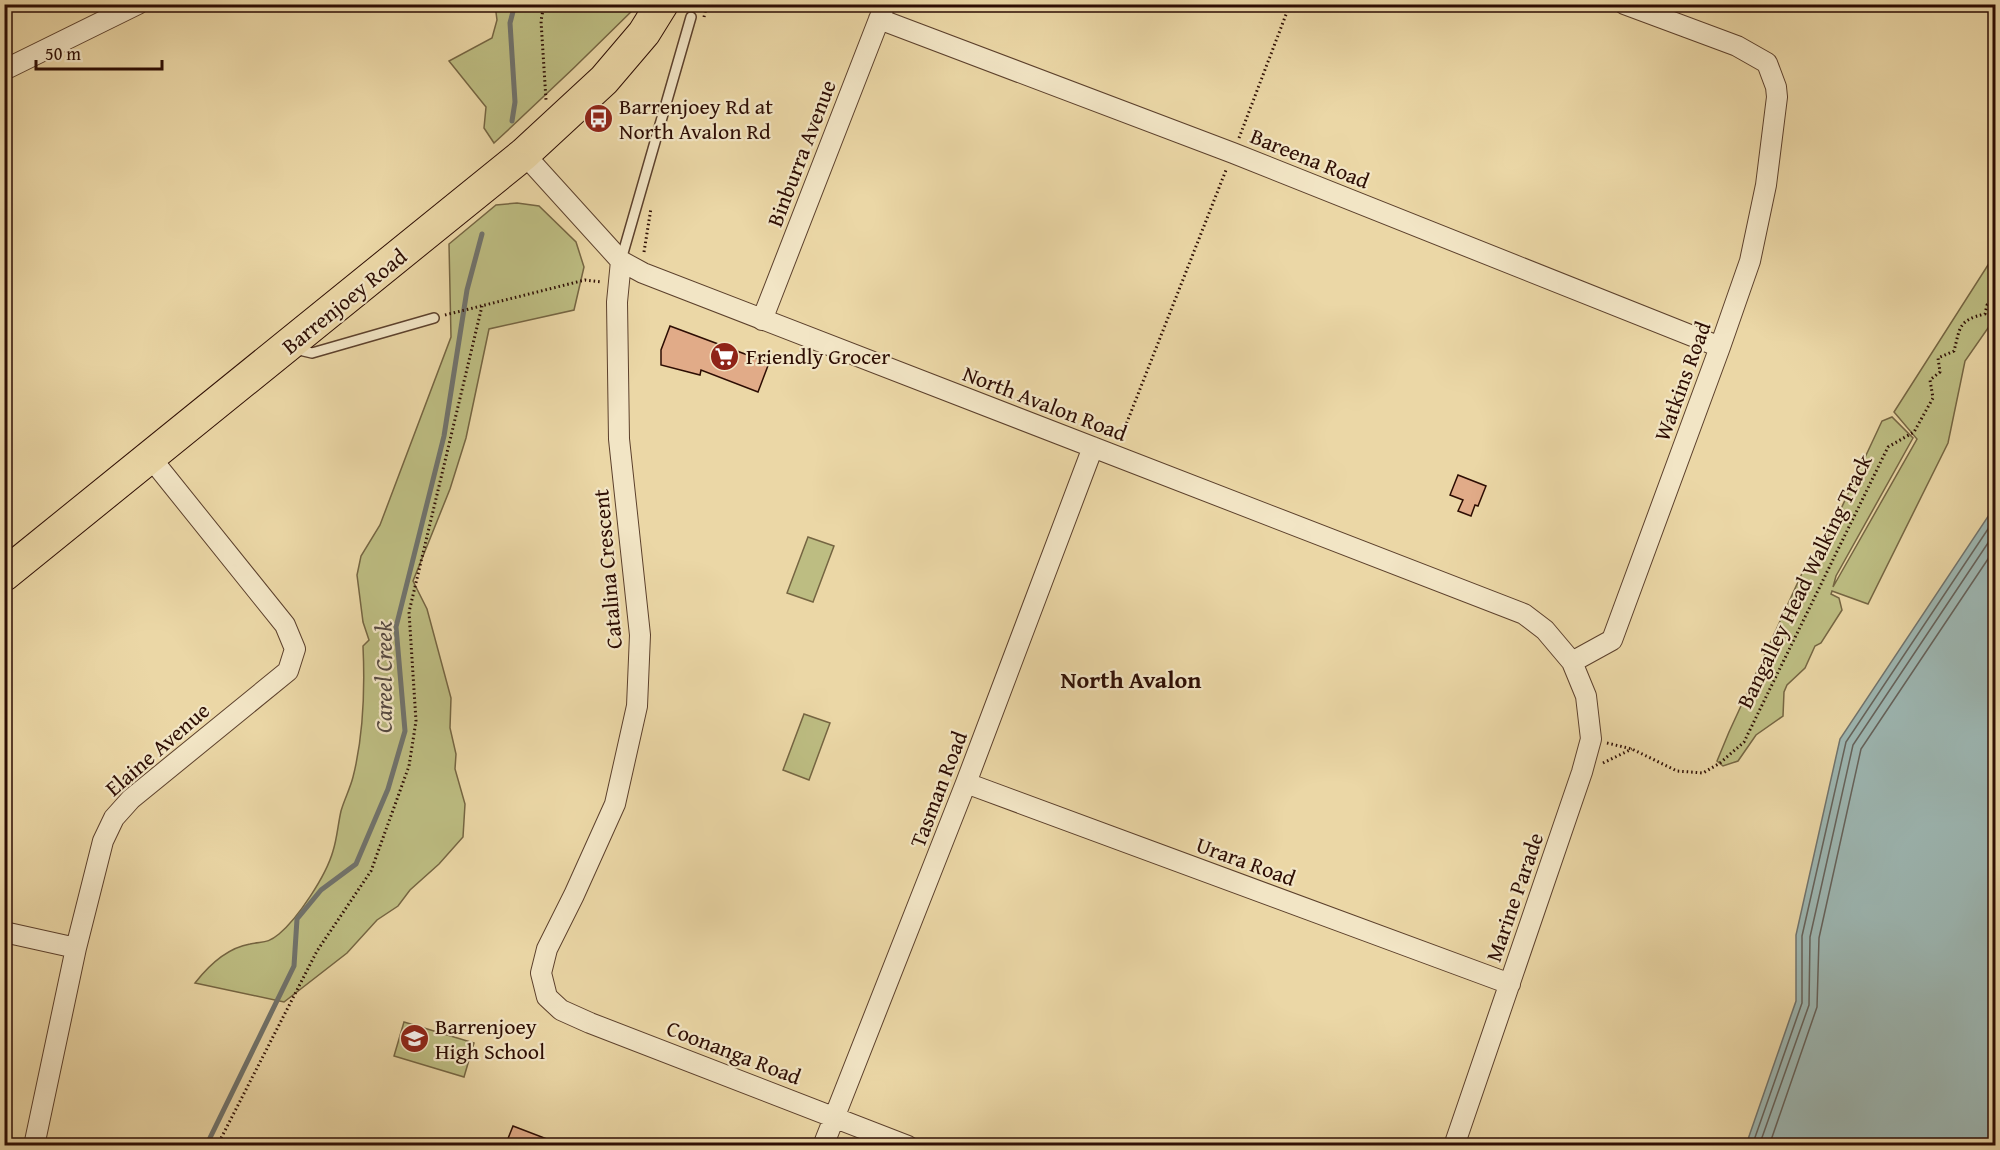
<svg xmlns="http://www.w3.org/2000/svg" width="2000" height="1150" font-family="'Gentium Book Plus',serif">
  <style>
    .green { fill: #bdbd82; stroke: #756542; stroke-width: 1.5 }
    .water { fill: #9db7b3; stroke: #70736d; stroke-width: 1.5 }
    .lines { fill: none; stroke-linecap: round; stroke-linejoin: round }
    .shore { stroke: #65625b; stroke-width: 1.5 }
    .stream { stroke: #70736d; stroke-width: 5 }
    .building { fill: #e1ab88; stroke: #2d0d03; stroke-width: 1.5 }
    .lane-casing { stroke: #5c402c; stroke-width: 12 }
    .street-casing { stroke: #5c402c; stroke-width: 22 }
    .primary-casing { stroke: #2d0d03; stroke-width: 34 }
    .path { stroke: #2d0d03; stroke-width: 3; stroke-dasharray: 1.5 3; stroke-linecap: butt }
    .lane { stroke: #f2e5c5; stroke-width: 9 }
    .street { stroke: #f2e5c5; stroke-width: 20 }
    .primary { stroke: #ebd7a6; stroke-width: 32 }
    .labels { text-anchor: middle; dominant-baseline: central; stroke-width: 4.5; stroke-linejoin: round; paint-order: stroke }
    .poi-label { font-size: 22px; fill: #2d0d03; stroke: #f2e5c5; text-anchor: start }
    .street-label { font-size: 22px; fill: #2d0d03; stroke: #f2e5c5 }
    .water-label { font-size: 24px; font-style: italic; fill: #544841; stroke: #f2e5c5 }
    .neighbourhood-label { font-size: 24px; font-weight: bold; fill: #2d0d03; stroke: #f2e5c5 }
  </style>
  <rect width="100%" height="100%" fill="#ebd7a6"/>
  <filter id="stains"><feTurbulence type="fractalNoise" baseFrequency=".00333" numOctaves="4"/><feColorMatrix values="0 0 0 0 .2 0 0 0 0 .09 0 0 0 0 .02 0 0 0 .5 -.17"/></filter>
  <radialGradient id="worn" r=".72"><stop offset=".6" stop-color="#630" stop-opacity="0"/><stop offset="1" stop-color="#630" stop-opacity=".3"/></radialGradient>
  <path class="green" d="M495,5V4L638,5C591,52 543,98 494,143L484,128L486,107L449,61L492,38L497,20Z
    M517,203L539,206L576,242L584,267L574,310L489,329L466,438L450,489L413,581L427,609L451,698L450,728L456,754L455,769L465,804L463,837L439,864L410,890L398,906L377,920L347,953L284,1002L195,983C209,965 227,948 250,944C263,941 267,944 279,934C298,918 326,876 333,851C337,839 338,824 341,811C344,800 350,789 353,777C364,734 365,690 363,646L369,640L363,622L357,575L361,556L380,525L451,337L449,244L496,205Z
    M1995,254V318L1965,361L1948,443L1868,604L1832,591L1831,594L1839,598L1842,610L1821,643L1815,646L1805,668L1787,685L1784,692L1783,716L1756,735L1738,761L1723,766L1717,761L1729,732L1810,556L1818,558L1882,421L1892,417L1913,438L1836,576L1833,587L1917,439L1894,412Z
    M808,537L834,546L813,602L787,593Z
    M804,714L830,723L809,780L783,770Z
    M404,1022L474,1043L464,1077L394,1056Z"/>
  <path class="water" d="M1995,506V1145H1746L1796,1001V935L1840,739Z"/>
  <g class="lines">
    <path class="shore" d="M1752,1146L1802,1003V936L1846,742L1996,517
      M1759,1146L1809,1005L1810,937L1853,745L1996,531
      M1769,1146L1817,1007L1819,938L1861,749L1996,547"/>
    <path class="stream" d="M512,121L515,102L510,23L515,4
      M206,1146L294,966L297,919L321,890L356,864L388,789L405,731L396,627L444,436L467,290L482,234"/>
  </g>
  <path class="building" d="M670,326L769,363L758,392L701,370L700,375L661,365V350Z
    M1458,475L1486,486L1478,506L1475,505L1471,516L1458,511L1463,500L1450,495Z
    M513,1126L560,1144V1146H505Z"/>
  <g class="lines">
    <defs>
      <path id="lane" d="M621,260L691,17
        M295,349L312,353L434,318"/>
      <path id="street" d="M879,19L1233,153L1720,347
        M4,70L138,4
        M524,154L621,261L643,273L1524,614L1545,630L1572,662L1586,696L1591,739L1582,772L1454,1146
        M621,261L617,302L619,439L640,635L637,706L615,804L574,895L547,949L541,973L547,997L561,1010L590,1023L908,1146
        M762,320L885,4
        M1572,662L1612,640L1720,347L1750,261L1766,185L1777,97L1776,87L1767,63L1737,46L1624,4
        M966,783L1510,984
        M4,932L76,948
        M34,1146L76,948L103,841L114,818L131,799L288,671L295,649L285,625L150,457
        M823,1146L966,783L1093,447"/>
      <path id="primary" d="M4,575L524,154L604,80L644,33L662,4"/>
    </defs>
    <use href="#lane" class="lane-casing"/>
    <use href="#street" class="street-casing"/>
    <use href="#primary" class="primary-casing"/>
    <path class="path" d="M544,4L541,21L546,100
      M704,17L707,4
      M1239,138L1290,4
      M644,252L651,208
      M445,315L585,280L602,282
      M1120,440L1226,170
      M1607,743L1632,749L1677,771L1703,773L1720,763L1744,742L1888,447L1914,432L1933,398L1930,380L1940,372L1938,358L1954,351C1960,328 1958,320 1985,314L1987,305L1992,301V286L1996,284
      M1603,763L1632,749
      M217,1146L317,951L371,871L409,766L416,721L409,612L482,306"/>
    <use href="#lane" class="lane"/>
    <use href="#street" class="street"/>
    <use href="#primary" class="primary"/>
  </g>
  <defs>
    <symbol id="bus-disc" viewBox="-11 -11 22 22"><circle r="9.5" fill="#8f2418" stroke="#f2e5c5"/><path d="M-5-6H5V4H4V6H2V4H-2V6H-4V4H-5ZM-3.5-4V0h7V-4ZM-3.5 1.2v1.5H-2V1.2ZM2 1.2v1.5H3.5V1.2Z" fill="#fff"/></symbol>
    <symbol id="supermarket-disc" viewBox="-11 -11 22 22"><circle r="9.5" fill="#8f2418" stroke="#f2e5c5"/><path d="M-6-5.5h2.5l.6 2H6L4.5 2H-2.5L-4.4-4H-6ZM-1.5 3.2a1.3 1.3 0 1 0 .1 0ZM3 3.2a1.3 1.3 0 1 0 .1 0Z" fill="#fff"/></symbol>
    <symbol id="school-disc" viewBox="-11 -11 22 22"><circle r="9.5" fill="#8f2418" stroke="#f2e5c5"/><path d="M0-5L7-2L0 1L-7-2ZM-4 1L0 2.5L4 1V4Q0 6-4 4Z" fill="#fff"/></symbol>
  </defs>
  <g fill-rule="evenodd">
    <use href="#bus-disc" x="582" y="102" width="33" height="33"/>
    <use href="#supermarket-disc" x="708" y="340" width="33" height="33"/>
    <use href="#school-disc" x="398" y="1022" width="33" height="33"/>
  </g>
  <g class="labels">
    <g class="poi-label">
      <text x="619" y="106">Barrenjoey Rd at<tspan x="619" dy="25">North Avalon Rd</tspan></text>
      <text x="746" y="356">Friendly Grocer</text>
      <text x="435" y="1026">Barrenjoey<tspan x="435" dy="25">High School</tspan></text>
    </g>
    <g class="street-label">
      <text transform="translate(801 153) rotate(-69)">Binburra Avenue</text>
      <text transform="translate(1310 158) rotate(22)">Bareena Road</text>
      <text transform="translate(344 301) rotate(-39)">Barrenjoey Road</text>
      <text transform="translate(1682 381) rotate(-70)">Watkins Road</text>
      <text transform="translate(1045 403) rotate(21)">North Avalon Road</text>
      <text transform="translate(607 569) rotate(-95)">Catalina Crescent</text>
      <text transform="translate(1804 581) rotate(-64)">Bangalley Head Walking Track</text>
      <text transform="translate(157 749) rotate(-41)">Elaine Avenue</text>
      <text transform="translate(938 789) rotate(-69)">Tasman Road</text>
      <text transform="translate(1246 861) rotate(20)">Urara Road</text>
      <text transform="translate(1514 897) rotate(-71)">Marine Parade</text>
      <text transform="translate(734 1052) rotate(21)">Coonanga Road</text>
    </g>
    <g class="water-label">
      <text transform="translate(383 677) rotate(-90)">Careel Creek</text>
    </g>
    <g class="neighbourhood-label">
      <text x="1131" y="679">North Avalon</text>
    </g>
  </g>
  <rect width="2000" height="1150" fill="none" stroke="#ebd7a6" stroke-width="24"/>
  <rect x="6" y="6" width="1988" height="1138" fill="none" stroke="#2d0d03" stroke-width="3"/>
  <rect x="12" y="12" width="1976" height="1126" fill="none" stroke="#2d0d03" stroke-width="1.5"/>
  <path d="M36 60v9h126v-9" fill="none" stroke="#2d0d03" stroke-width="3"/>
  <text x="45" y="60" font-size="18" fill="#2d0d03" stroke="#f2e5c5" stroke-width="4.5" paint-order="stroke">50 m</text>
  <rect width="100%" height="100%" filter="url(#stains)"/>
  <rect width="100%" height="100%" fill="url(#worn)"/>
</svg>
